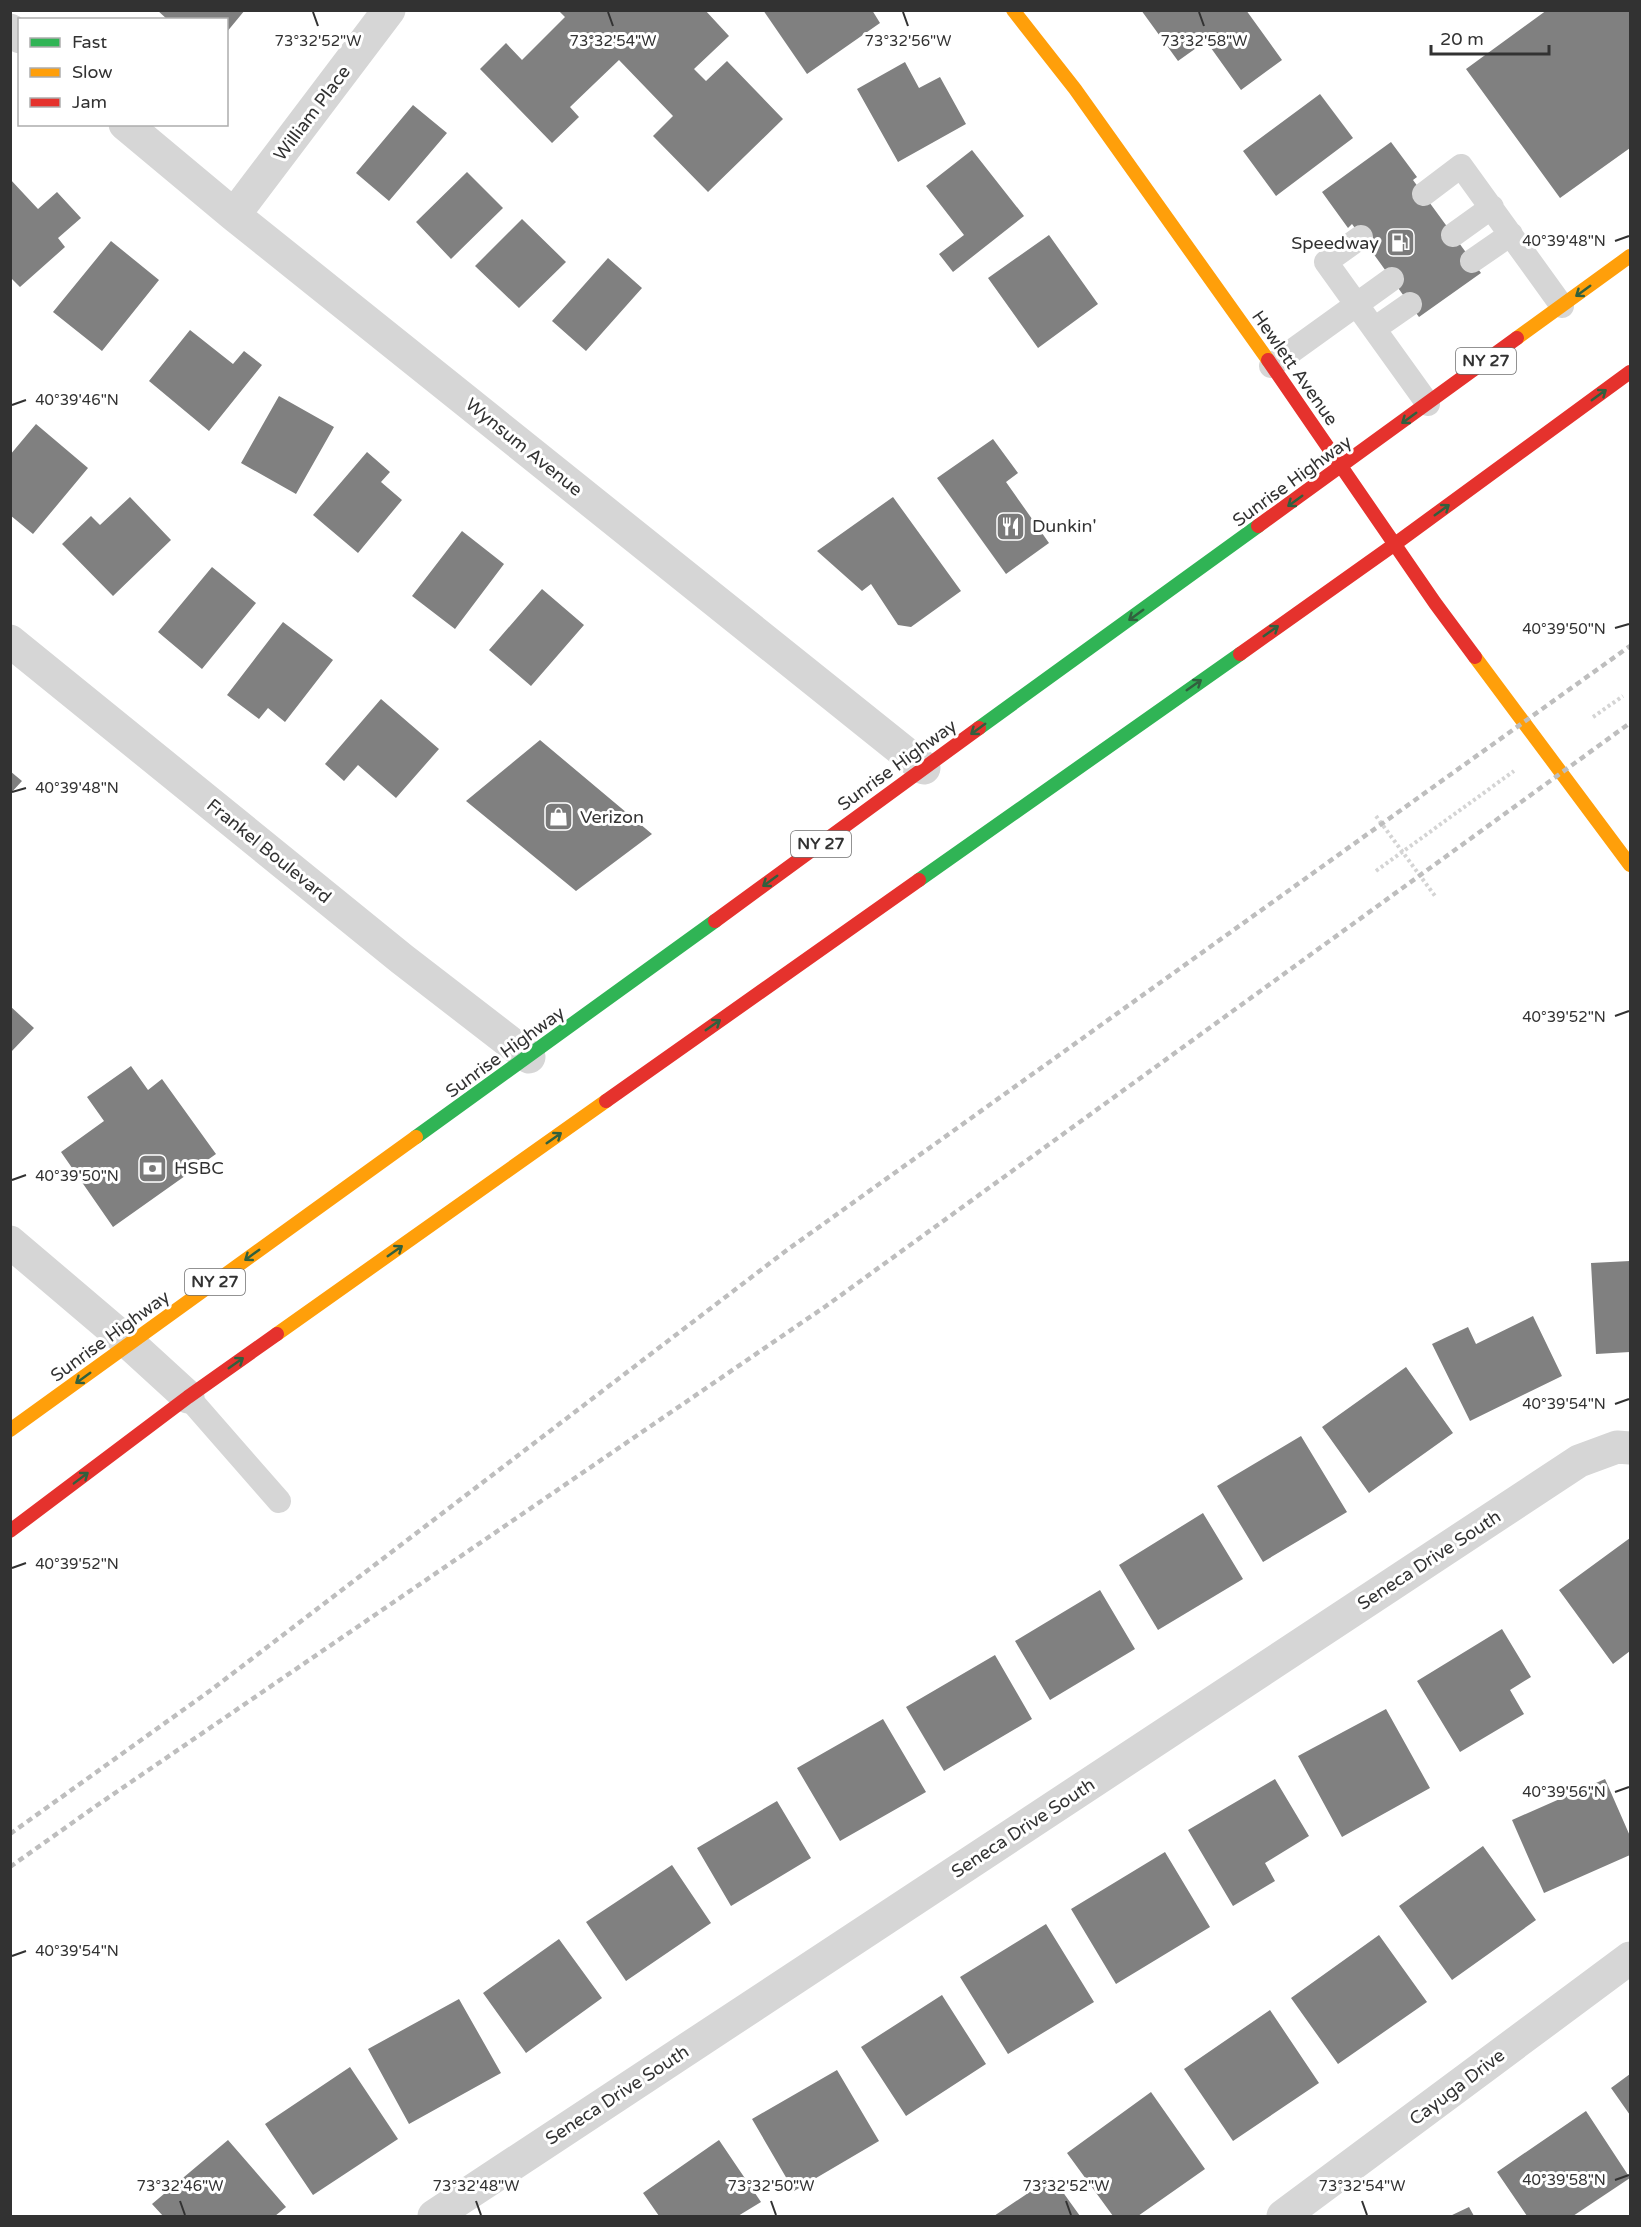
<svg xmlns="http://www.w3.org/2000/svg" width="1641" height="2227" font-family="'Varela Round',sans-serif">
  <style>
    .building { fill: #808080 }
    .lines { fill: none; stroke-linecap: round; stroke-linejoin: round }
    .path { stroke: #d4d4d4; stroke-width: 4; stroke-dasharray: 3 3; stroke-linecap: butt }
    .lane { stroke: #d6d6d6; stroke-width: 24 }
    .street { stroke: #d6d6d6; stroke-width: 33 }
    .fast { stroke: #30b455; stroke-width: 14 }
    .slow { stroke: #ff9f0a; stroke-width: 14 }
    .jam { stroke: #e5322d; stroke-width: 14 }
    .rail { stroke: #bebebe; stroke-width: 4.5; stroke-dasharray: 6 4.5; stroke-linecap: butt }
    .oneway { stroke: #31603e }
    .ticks { fill: none; stroke: #323232; stroke-width: 2 }
    .labels { text-anchor: middle; dominant-baseline: central; stroke-width: 6; stroke-linejoin: round; paint-order: stroke }
    .shield { fill: #fff; stroke: #707070; stroke-width: 1.5 }
    .shield-label { font-size: 16px; font-weight: bold; fill: #323232 }
    .street-label { font-size: 18px; fill: #323232; stroke: #fff }
    .poi-label { font-size: 18px; fill: #323232; stroke: #fff; text-anchor: start }
    .ticks-label { font-size: 15px; text-anchor: middle; fill: #323232; stroke: #fff; stroke-width: 6; stroke-linejoin: round; paint-order: stroke }
  </style>
  <rect width="100%" height="100%" fill="#fff"/>
  <path class="building" d="M157,10H245L226,33V20H168Z
    M558,10H705L729,36L694,69L706,81L727,61L783,119L708,192L653,136L673,116L619,60L570,107L579,117L552,143L480,69L506,43L522,60L565,17Z
    M763,10H872L880,23L807,74Z
    M1141,10H1246L1282,60L1241,90L1206,41L1178,61Z
    M1547,10H1630V148L1560,198L1466,69Z
    M905,62L919,88L940,77L966,124L898,162L857,89Z
    M1320,94L1353,138L1276,196L1243,151Z
    M413,105L447,133L389,201L356,173Z
    M1391,142L1417,177L1413,180L1481,273L1419,317L1352,224L1348,228L1322,192Z
    M972,150L1024,216L953,272L939,254L964,235L926,186Z
    M467,172L503,208L451,259L416,222Z
    M10,179L38,209L57,192L81,218L58,238L65,247L20,287L10,277Z
    M522,219L566,262L519,308L475,266Z
    M1049,235L1098,304L1038,348L988,278Z
    M111,241L159,280L102,351L53,312Z
    M608,258L642,288L586,351L552,321Z
    M190,330L233,364L244,351L262,365L209,431L149,381Z
    M279,396L334,427L296,494L241,463Z
    M36,424L88,468L33,534L10,515V455Z
    M993,439L1018,473L1006,482L1049,543L1006,574L937,478Z
    M367,452L390,472L381,482L402,500L358,553L313,515Z
    M130,497L171,540L113,596L62,544L91,516L100,525Z
    M893,497L961,591L911,627L898,625L871,584L862,591L817,551Z
    M462,531L504,564L455,629L412,596Z
    M212,567L256,603L202,669L158,632Z
    M542,589L584,625L531,686L489,650Z
    M283,622L333,660L285,722L268,708L259,719L227,695Z
    M381,699L439,749L396,798L358,765L344,781L325,764Z
    M540,740L652,834L576,891L466,801Z
    M10,771L22,781L10,794Z
    M10,1006L34,1028L10,1053Z
    M131,1066L148,1090L162,1079L216,1154L113,1227L61,1152L104,1121L87,1097Z
    M1630,1261V1352L1596,1354L1591,1263Z
    M1533,1316L1562,1376L1470,1421L1432,1344L1468,1327L1476,1344Z
    M1406,1367L1453,1433L1369,1493L1322,1427Z
    M1301,1436L1347,1512L1263,1562L1217,1486Z
    M1203,1513L1243,1579L1158,1630L1119,1565Z
    M1630,1538V1651L1613,1664L1559,1590Z
    M1100,1590L1135,1649L1050,1700L1015,1641Z
    M1502,1629L1531,1677L1510,1690L1524,1714L1460,1752L1417,1681Z
    M995,1655L1032,1719L944,1771L906,1707Z
    M1386,1709L1430,1788L1342,1837L1298,1756Z
    M883,1719L926,1792L840,1841L797,1768Z
    M1275,1779L1309,1836L1265,1863L1275,1881L1233,1906L1188,1830Z
    M1605,1779L1630,1836V1855L1544,1893L1512,1820Z
    M777,1801L811,1858L731,1906L697,1848Z
    M1483,1846L1536,1920L1452,1980L1399,1906Z
    M1165,1852L1210,1927L1116,1984L1071,1909Z
    M672,1865L711,1923L626,1981L586,1922Z
    M1046,1924L1094,2002L1008,2054L960,1977Z
    M1379,1935L1427,2002L1338,2064L1291,1998Z
    M559,1939L602,1998L526,2053L483,1993Z
    M942,1995L986,2064L906,2116L861,2047Z
    M459,1999L501,2073L409,2124L368,2049Z
    M1270,2010L1319,2083L1233,2141L1184,2069Z
    M350,2067L398,2139L313,2195L265,2124Z
    M837,2070L879,2141L794,2191L752,2119Z
    M1630,2074V2115L1611,2088Z
    M1151,2092L1205,2169L1138,2216H1113L1067,2153Z
    M1586,2111L1630,2178L1573,2216H1527L1497,2172Z
    M228,2140L286,2207L275,2216H163L152,2204Z
    M719,2140L761,2202L738,2216H659L643,2193Z
    M1052,2177L1080,2216H994Z
    M1469,2207L1474,2216H1450Z"/>
  <g class="lines">
    <path class="path" d="M1593,717L1623,696
      M1376,816L1435,896
      M1376,871L1514,771"/>
    <path class="lane" d="M1424,194L1461,166L1562,306
      M1453,235L1492,207
      M1361,237L1326,262L1428,404
      M1472,261L1511,234
      M1374,329L1410,304
      M1271,366L1392,279
      M188,1397L279,1501"/>
    <path class="street" d="M10,30L20,37
      M125,124L234,215L924,768
      M234,215L389,10
      M10,641L402,959L529,1057
      M10,1242L130,1344L188,1397
      M434,2216L1579,1461L1617,1447L1630,1448
      M1283,2216L1630,1958"/>
    <path class="fast" d="M979,728L1258,526
      M919,880L1240,654
      M416,1137L715,921"/>
    <path class="slow" d="M1013,10L1075,89L1268,360
      M1517,338L1630,256
      M1475,657L1630,865
      M277,1334L606,1101
      M10,1430L416,1137"/>
    <path class="jam" d="M1268,360L1435,603L1475,657
      M1258,526L1517,338
      M1240,654L1395,544L1630,372
      M715,921L979,728
      M606,1101L919,880
      M10,1531L188,1397L277,1334"/>
    <path class="rail" d="M10,1834L211,1690L787,1250L1630,646
      M10,1867L96,1806L826,1306L1630,723"/>
  </g>
  <defs><path id="oneway-shaft" d="M-6 0H5M1.5-3L5.5 0L1.5 3" fill="none" stroke-width="1.6" stroke-linecap="round" stroke-linejoin="round" transform="scale(1.5)"/></defs>
  <g class="oneway">
    <use href="#oneway-shaft" transform="translate(1583 291) rotate(144)"/>
    <use href="#oneway-shaft" transform="translate(1599 395) rotate(-36)"/>
    <use href="#oneway-shaft" transform="translate(1409 418) rotate(144)"/>
    <use href="#oneway-shaft" transform="translate(1295 501) rotate(144)"/>
    <use href="#oneway-shaft" transform="translate(1442 510) rotate(-36)"/>
    <use href="#oneway-shaft" transform="translate(1136 615) rotate(144)"/>
    <use href="#oneway-shaft" transform="translate(1271 631) rotate(-35)"/>
    <use href="#oneway-shaft" transform="translate(1194 685) rotate(-35)"/>
    <use href="#oneway-shaft" transform="translate(978 729) rotate(144)"/>
    <use href="#oneway-shaft" transform="translate(770 881) rotate(144)"/>
    <use href="#oneway-shaft" transform="translate(713 1025) rotate(-35)"/>
    <use href="#oneway-shaft" transform="translate(554 1138) rotate(-35)"/>
    <use href="#oneway-shaft" transform="translate(395 1251) rotate(-35)"/>
    <use href="#oneway-shaft" transform="translate(252 1255) rotate(144)"/>
    <use href="#oneway-shaft" transform="translate(236 1363) rotate(-35)"/>
    <use href="#oneway-shaft" transform="translate(83 1378) rotate(144)"/>
    <use href="#oneway-shaft" transform="translate(81 1478) rotate(-37)"/>
  </g>
  <path class="ticks" d="M313,12L318,26M608,12L613,26M903,12L908,26M1199,12L1204,26M1615,241L1629,236M12,405L26,400M1615,628L1629,624M12,792L26,788M1615,1016L1629,1011M12,1180L26,1175M1615,1404L1629,1399M12,1568L26,1563M1615,1792L1629,1787M12,1956L26,1951M1615,2180L1629,2175M180,2201L185,2215M476,2201L481,2215M771,2201L776,2215M1066,2201L1071,2215M1362,2201L1367,2215"/>
  <defs>
    <symbol id="fuel-square" viewBox="-11 -11 22 22"><rect x="-9" y="-9" width="18" height="18" rx="4" fill="#7a7a7a" stroke="#fff"/><path d="M-5.5-6h7V0h2V4h1.3V-2.5L3-4.5l.8-.8L6-3V5H2.5V1h-1V6h-7ZM-4.2-4.7v3.2H.2V-4.7Z" fill="#fff"/></symbol>
    <symbol id="restaurant-square" viewBox="-11 -11 22 22"><rect x="-9" y="-9" width="18" height="18" rx="4" fill="#7a7a7a" stroke="#fff"/><path d="M-5-6h1v4h1v-4h1v4h1v-4h1v5L-1.5 .5V6h-2V.5L-5-1ZM5-6V6H3V1.5H1.5Q1.5-4 5-6Z" fill="#fff"/></symbol>
    <symbol id="shop-square" viewBox="-11 -11 22 22"><rect x="-9" y="-9" width="18" height="18" rx="4" fill="#7a7a7a" stroke="#fff"/><path d="M-5-2.5h2.3a2.7 3.5 0 0 1 5.4 0H5L5.5 6h-11ZM-1.5-2.5h3a1.5 2.3 0 0 0-3 0Z" fill="#fff"/></symbol>
    <symbol id="bank-square" viewBox="-11 -11 22 22"><rect x="-9" y="-9" width="18" height="18" rx="4" fill="#7a7a7a" stroke="#fff"/><path d="M-6-4H6V4H-6ZM0-2.3a2.3 2.3 0 1 0 0 4.6a2.3 2.3 0 1 0 0-4.6Z" fill="#fff"/></symbol>
  </defs>
  <g fill-rule="evenodd">
    <use href="#fuel-square" x="1384" y="226" width="33" height="33"/>
    <use href="#restaurant-square" x="994" y="510" width="33" height="33"/>
    <use href="#shop-square" x="542" y="800" width="33" height="33"/>
    <use href="#bank-square" x="136" y="1152" width="33" height="33"/>
  </g>
  <g class="labels">
    <g class="shield">
      <rect x="1456" y="348" width="60" height="26" rx="4.5"/>
      <rect x="791" y="831" width="60" height="26" rx="4.5"/>
      <rect x="185" y="1269" width="60" height="26" rx="4.5"/>
    </g>
    <g class="shield-label">
      <text x="1486" y="361">NY 27</text>
      <text x="821" y="844">NY 27</text>
      <text x="215" y="1282">NY 27</text>
    </g>
    <g class="street-label">
      <text transform="translate(312 113) rotate(-53)">William Place</text>
      <text transform="translate(1295 368) rotate(55)">Hewlett Avenue</text>
      <text transform="translate(524 447) rotate(39)">Wynsum Avenue</text>
      <text transform="translate(1292 481) rotate(-36)">Sunrise Highway</text>
      <text transform="translate(897 765) rotate(-36)">Sunrise Highway</text>
      <text transform="translate(269 851) rotate(39)">Frankel Boulevard</text>
      <text transform="translate(505 1052) rotate(-36)">Sunrise Highway</text>
      <text transform="translate(110 1336) rotate(-36)">Sunrise Highway</text>
      <text transform="translate(1429 1560) rotate(-33)">Seneca Drive South</text>
      <text transform="translate(1023 1828) rotate(-33)">Seneca Drive South</text>
      <text transform="translate(1457 2087) rotate(-37)">Cayuga Drive</text>
      <text transform="translate(617 2095) rotate(-33)">Seneca Drive South</text>
    </g>
    <g class="poi-label">
      <text x="1379" y="243" text-anchor="end">Speedway</text>
      <text x="1032" y="526">Dunkin'</text>
      <text x="580" y="817">Verizon</text>
      <text x="174" y="1168">HSBC</text>
    </g>
  </g>
  <g class="ticks-label">
    <text x="318" y="46">73°32'52"W</text>
    <text x="613" y="46">73°32'54"W</text>
    <text x="908" y="46">73°32'56"W</text>
    <text x="1204" y="46">73°32'58"W</text>
    <text x="1564" y="246">40°39'48"N</text>
    <text x="77" y="405">40°39'46"N</text>
    <text x="1564" y="634">40°39'50"N</text>
    <text x="77" y="793">40°39'48"N</text>
    <text x="1564" y="1022">40°39'52"N</text>
    <text x="77" y="1181">40°39'50"N</text>
    <text x="1564" y="1409">40°39'54"N</text>
    <text x="77" y="1569">40°39'52"N</text>
    <text x="1564" y="1797">40°39'56"N</text>
    <text x="77" y="1956">40°39'54"N</text>
    <text x="1564" y="2185">40°39'58"N</text>
    <text x="180" y="2191">73°32'46"W</text>
    <text x="476" y="2191">73°32'48"W</text>
    <text x="771" y="2191">73°32'50"W</text>
    <text x="1066" y="2191">73°32'52"W</text>
    <text x="1362" y="2191">73°32'54"W</text>
  </g>
  <rect width="1641" height="2227" fill="none" stroke="#323232" stroke-width="24"/>
  <rect x="18" y="18" width="210" height="108" fill="#ffffff" stroke="#adadad" stroke-width="1.5"/>
  <rect x="30" y="38" width="30" height="9" fill="#30b455" stroke="#adadad" stroke-width="1.5"/>
  <text x="72" y="48" font-size="18" fill="#323232">Fast</text>
  <rect x="30" y="68" width="30" height="9" fill="#ff9f0a" stroke="#adadad" stroke-width="1.5"/>
  <text x="72" y="78" font-size="18" fill="#323232">Slow</text>
  <rect x="30" y="98" width="30" height="9" fill="#e5322d" stroke="#adadad" stroke-width="1.5"/>
  <text x="72" y="108" font-size="18" fill="#323232">Jam</text>
  <path d="M1431 45v9h118v-9" fill="none" stroke="#323232" stroke-width="3"/>
  <text x="1440" y="45" font-size="18" fill="#323232" stroke="#ffffff" stroke-width="4.5" paint-order="stroke">20 m</text>
</svg>
